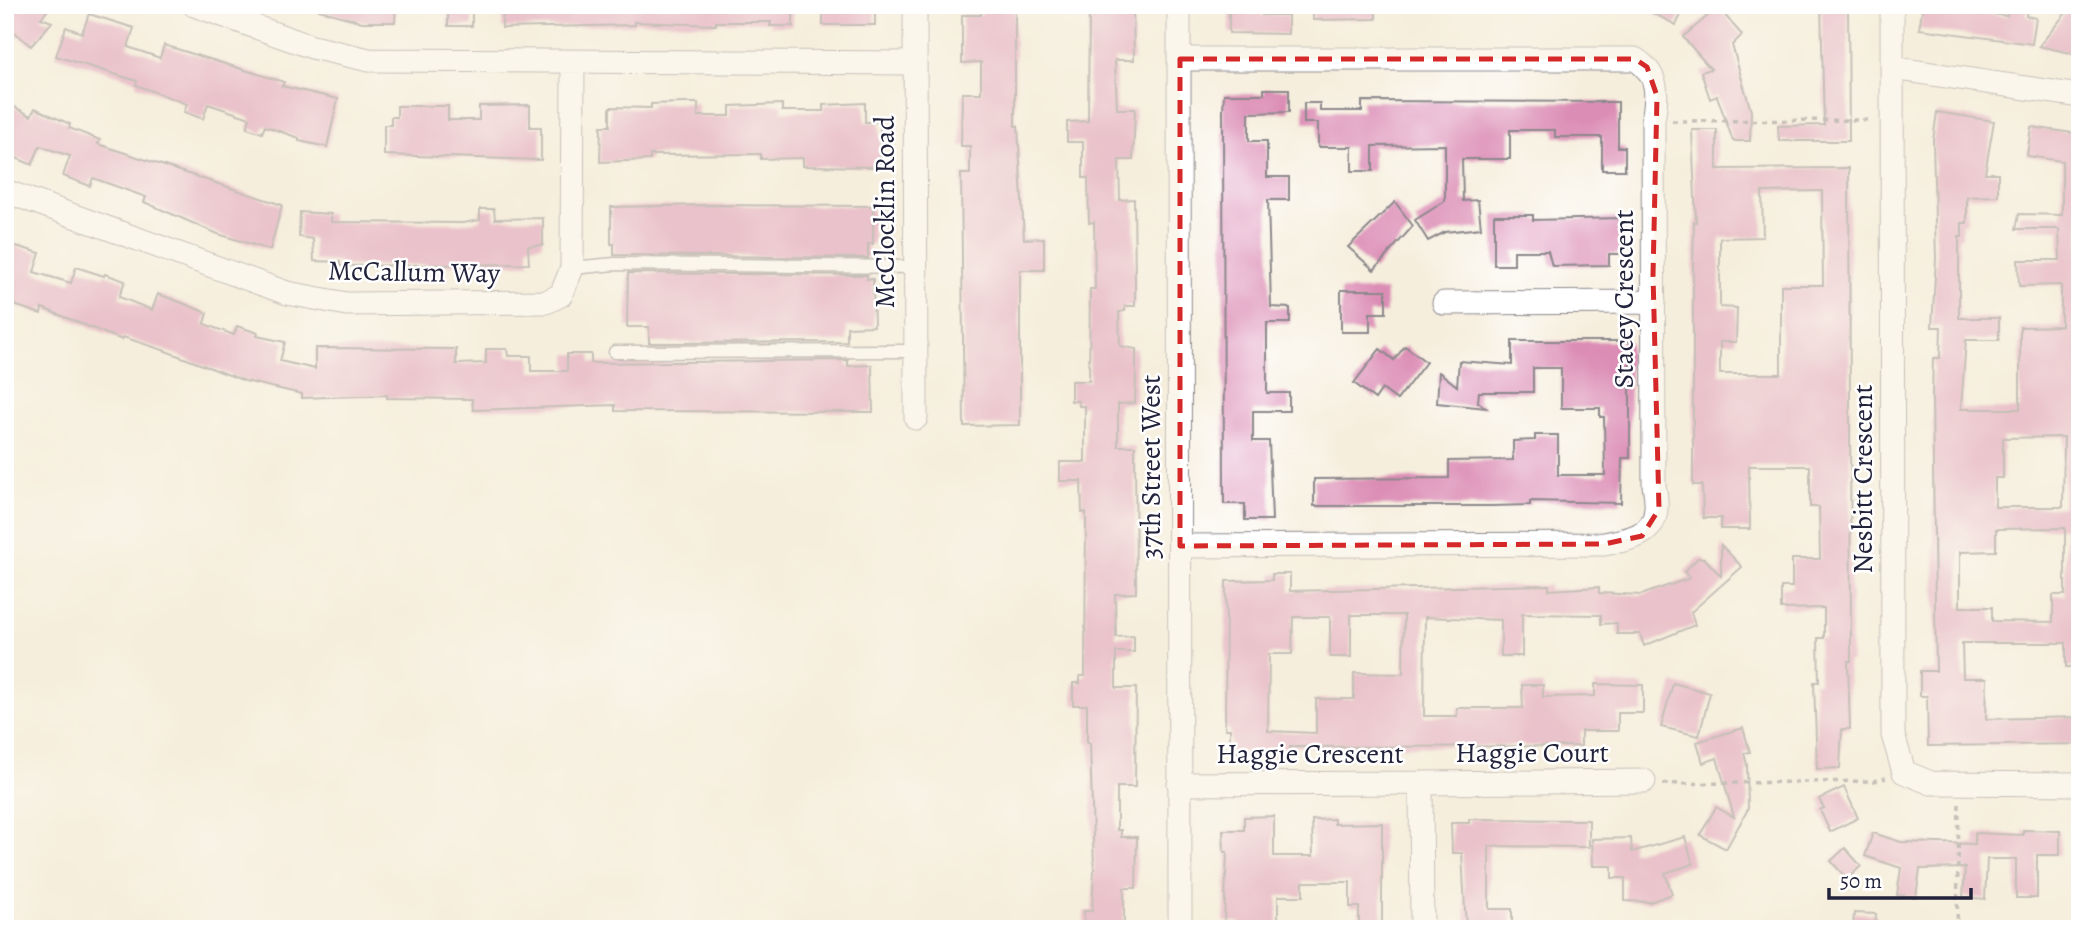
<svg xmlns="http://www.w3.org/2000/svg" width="2085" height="934" font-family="Alegreya,serif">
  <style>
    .building { fill: #dc8db5; fill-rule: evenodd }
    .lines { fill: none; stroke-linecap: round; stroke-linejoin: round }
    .service-casing { stroke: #8c888c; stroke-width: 15 }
    .minor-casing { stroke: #8c888c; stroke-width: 25 }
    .path { stroke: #8c888c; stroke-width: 3.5; stroke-dasharray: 5 5; stroke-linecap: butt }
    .service { stroke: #fff; stroke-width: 12 }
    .minor { stroke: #fff; stroke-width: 23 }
    .marked { fill: none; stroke: #d62828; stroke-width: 5; stroke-dasharray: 14 9; stroke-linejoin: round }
    .labels { text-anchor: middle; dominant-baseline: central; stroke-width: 5; stroke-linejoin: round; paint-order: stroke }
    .street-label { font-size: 28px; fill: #22223b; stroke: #fff }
  </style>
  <rect width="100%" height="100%" fill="#fff"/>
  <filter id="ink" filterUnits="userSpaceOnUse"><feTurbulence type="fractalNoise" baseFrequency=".0143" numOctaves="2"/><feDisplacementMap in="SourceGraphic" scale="14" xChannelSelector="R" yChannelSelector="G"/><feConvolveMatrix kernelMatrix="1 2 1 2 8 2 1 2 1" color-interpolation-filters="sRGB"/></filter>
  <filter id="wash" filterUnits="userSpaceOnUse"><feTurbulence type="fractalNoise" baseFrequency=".00686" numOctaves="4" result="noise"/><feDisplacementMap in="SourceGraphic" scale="28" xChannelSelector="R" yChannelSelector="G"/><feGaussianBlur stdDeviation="1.57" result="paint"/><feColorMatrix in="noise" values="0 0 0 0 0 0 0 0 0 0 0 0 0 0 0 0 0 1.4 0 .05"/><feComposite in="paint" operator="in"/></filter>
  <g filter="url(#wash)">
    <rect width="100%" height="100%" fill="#f6eedd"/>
    <g id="blocks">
      <path class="building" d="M19,5H52L41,18L52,22L31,46L5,24Z
        M319,5H396L395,22H362L319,10Z
        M448,5H472V26H448Z
        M503,5H793V26H770L771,22H716V25L634,22L635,25L502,28Z
        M823,5H875V25H823Z
        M1089,5H1133L1134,60H1115L1117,109H1135L1133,160H1119L1120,200L1134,199L1135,283V306H1125V311L1119,312L1120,346L1136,349V373L1135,403L1118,404V446H1135L1136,593L1115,594L1116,637L1134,636V652H1116V688H1136L1135,787H1117V830H1121V837H1137L1136,888H1124V929H1084V911H1092L1094,869L1090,743H1087V705H1073V683H1080V676H1085L1086,512L1082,513L1081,481H1060V462H1085V406H1079V401H1071V381H1089L1090,289H1095L1094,222L1089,223L1088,178H1083V142H1067V122L1088,121Z
        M1313,5H1376V19L1313,20Z
        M1637,5H1686L1676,25Z
        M1821,5H1848L1849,141H1779L1778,126L1824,125Z
        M1923,5L2007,16L2008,5H2027L2026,16L2036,18L2032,44L1919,29Z
        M981,6H1015V126H1018L1024,239L1044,238V270H1020V425L964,426L961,174H970V146H961L962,93H981V62L962,63V15H981Z
        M1718,7L1742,35L1732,45L1751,111L1750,141H1733L1717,96L1710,99L1701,72L1711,69L1683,37Z
        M1229,9H1262V15H1288V34L1229,33Z
        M2069,9L2080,11V55L2039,46Z
        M89,14L134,28L128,47L160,58L164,45L284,82L282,86L338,99L327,147L299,141V138L265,126L262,133L247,128L250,118L208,104L203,119L184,112L187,104L136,85L137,81L56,56L66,27L82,33Z
        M1264,89H1289V112L1249,113V141H1267V177H1289V200H1268L1271,307L1290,308V323H1267V393H1289V411H1253V441H1269L1272,520H1245V504H1224L1223,110L1224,94H1264Z
        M1362,101L1618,102V147H1625V170H1602V137H1555V130H1510V159H1462L1463,201L1478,200L1481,228L1445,232L1428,241L1415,220L1445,201V145L1373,146V171H1352V147H1318V123H1304V103H1320V111H1362Z
        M5,102L31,116L35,108L70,124L69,128L100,140L98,144L282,205L270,250L218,234L144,202L146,197L93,178L90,186L63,176L70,156L40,146L32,165L5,153Z
        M684,103H698V116H730V106L782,104V111H823V105L865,103V122H880L881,167L803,166V158L761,159V154L650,155V160L600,162L601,126H610V107L651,108V104Z
        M530,105V127H541V160L384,155V125H391V117H397V106H448V120H479V106Z
        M1937,112L1994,121L1985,173H1998V196L1967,197V223H1962V237H1959V318H1999V340H1966L1961,409H2020V327L2061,326V285L2019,286L2018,260H2060L2059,229H2016L2019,214L2062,215V161L2027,156L2031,127L2080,134V667H2066V643H1962L1963,678H1987L1986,719L2080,717V744L1928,746L1927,696H1920V671H1936L1932,396L1933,358H1940L1941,327H1932L1936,259L1933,140ZM2064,437L2063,507H1995V478H2003V438ZM2065,528V595H2053V622L1992,621V607H1960V552L1996,551V529Z
        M1692,130H1717V169L1849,168L1851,661H1848L1850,729H1842L1840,768L1817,769L1814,682H1819L1818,638H1824V608L1781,609V587H1792V559H1820L1819,507H1810V466H1749L1750,529H1721V518H1703L1702,485H1693V268L1694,222H1696ZM1822,191L1823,285H1781V374H1720V342H1736L1737,308L1720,307V238L1763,237L1762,192Z
        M1395,202L1413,226L1374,270L1348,247Z
        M710,205L873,206V244H868V258L614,255V244H611V207Z
        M480,209H494L495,219L543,218V245L528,246L529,264L340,266V262L314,261L313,239L299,237L300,212L331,214V222L463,223L480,220Z
        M1494,215H1533V220L1622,218V254H1609V265L1552,266L1548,251H1514V265H1494Z
        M5,243L40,253L34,272L71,283L76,267L104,276L105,274L125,281L119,297L152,310L158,294L180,302L207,313L204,324L234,335L237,326L258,333L257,336L285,342L280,361L315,369V348L456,349V364L486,363V349H507L508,356H531V371H567V354H591V363L848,360V366L872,365L873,412L615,411V405L473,410L472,399L387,398V395L302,398V394L245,381L163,350L123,337L122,340L42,308L41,314L5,302Z
        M628,273L867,275V279H873L874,326L847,327V342L649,343V327H627Z
        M1341,290H1386V313H1370V332H1341Z
        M1512,341H1630V458H1622L1621,503L1530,501V505L1491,506H1314V479L1449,478V461L1513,460V441L1535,440V435H1558V475H1605L1604,417H1600V408H1561V368H1533V392H1479L1478,402L1486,408L1437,403L1439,372L1457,386L1459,361L1512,365Z
        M1405,346L1426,362L1397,400L1382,389L1375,399L1354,383L1380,349L1394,360Z
        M1721,545L1742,567L1691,612L1695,625L1644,646L1640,634H1617V623L1601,624V615L1522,614V656H1501V620L1425,617L1424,716H1457V708H1523L1522,685H1543V697L1595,696V684L1643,685V713H1618V731H1581V746L1290,747V759H1274L1275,751L1230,752V729H1225L1226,581L1272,580V574H1290V591L1549,585V590L1599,587V593L1641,595L1690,578L1684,572L1698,558H1704L1721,576ZM1351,615H1404L1403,674L1354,673V699H1316V733L1268,731L1269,654H1292L1293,617H1330V657H1351Z
        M1673,683L1710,693L1699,736L1661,727Z
        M1743,728L1750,752L1744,753L1747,765L1748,809L1726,849L1700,835L1716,807L1734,817L1717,758L1703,763L1697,742Z
        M1844,787L1858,818L1830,832L1820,810L1824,808L1819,799Z
        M1274,816V856H1313L1312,820L1334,819V824L1382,823V929H1359V907H1350V882H1303V896H1278V929H1240V922H1224L1227,852H1224L1223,830H1244V817Z
        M1469,819L1589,820V847L1489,846V909H1512V929H1466L1462,853H1452L1451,823H1469Z
        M2023,830L2060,831V855H2037V898H2016V859H1987L1985,899L1963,897L1965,868L1920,869L1916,897L1897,895L1901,868L1865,856L1873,833L1901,842L1975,844V833L2023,835Z
        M1685,837L1693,864L1665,873L1672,894L1650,902L1625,901V878H1612V866H1593L1592,839L1631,838L1632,852Z
        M1845,848L1861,866L1847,879L1831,861Z
        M1854,913L1876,914L1875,929H1853Z"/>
    </g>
  </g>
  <g filter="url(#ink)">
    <use href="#blocks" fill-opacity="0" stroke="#8c888c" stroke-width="2"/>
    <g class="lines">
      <defs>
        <path id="service" d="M572,268L615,264L915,267
          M615,352L915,351"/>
        <path id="minor" d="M194,5L312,47L369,60L915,63
          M915,5L916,418
          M1179,5L1180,929
          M1892,5L1893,735L1904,772L1931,783L2080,784
          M1180,59H1635C1659,74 1658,94 1653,120L1654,485C1663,531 1644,537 1604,544L1180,546
          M1892,68L2080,96
          M5,191L287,293L347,304L546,302L561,295L572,268L573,62
          M1444,303L1654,302
          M1421,783L1644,781
          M1179,784L1421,783L1422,929"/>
      </defs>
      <use href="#service" class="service-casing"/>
      <use href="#minor" class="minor-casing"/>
      <path class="path" d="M1672,121L1871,120
        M1663,784L1874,781L1886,778
        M1957,929L1959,801"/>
      <use href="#service" class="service"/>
      <use href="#minor" class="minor"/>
    </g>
  </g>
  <path d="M0 0H2085V934H0ZM1180,59H1635L1647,67L1657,96L1653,275L1659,509L1642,536L1604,544L1180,546Z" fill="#f6eedd" fill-opacity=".55" fill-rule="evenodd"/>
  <path class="marked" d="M1180,59H1635L1647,67L1657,96L1653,275L1659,509L1642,536L1604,544L1180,546Z"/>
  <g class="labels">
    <g class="street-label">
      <text transform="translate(885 212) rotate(-90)">McClocklin Road</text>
      <text transform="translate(414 272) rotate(1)">McCallum Way</text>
      <text transform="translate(1624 299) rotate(-90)">Stacey Crescent</text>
      <text transform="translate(1151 467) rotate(-90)">37th Street West</text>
      <text transform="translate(1863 479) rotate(-90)">Nesbitt Crescent</text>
      <text x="1532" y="753">Haggie Court</text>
      <text x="1310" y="754">Haggie Crescent</text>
    </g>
  </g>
  <rect width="2085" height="934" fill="none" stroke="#fff" stroke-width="28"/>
  <path d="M1829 888v10h142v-10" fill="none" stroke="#22223b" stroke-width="3.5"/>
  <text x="1840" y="888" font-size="21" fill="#22223b" stroke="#ffffff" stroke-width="5" paint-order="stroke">50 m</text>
</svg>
